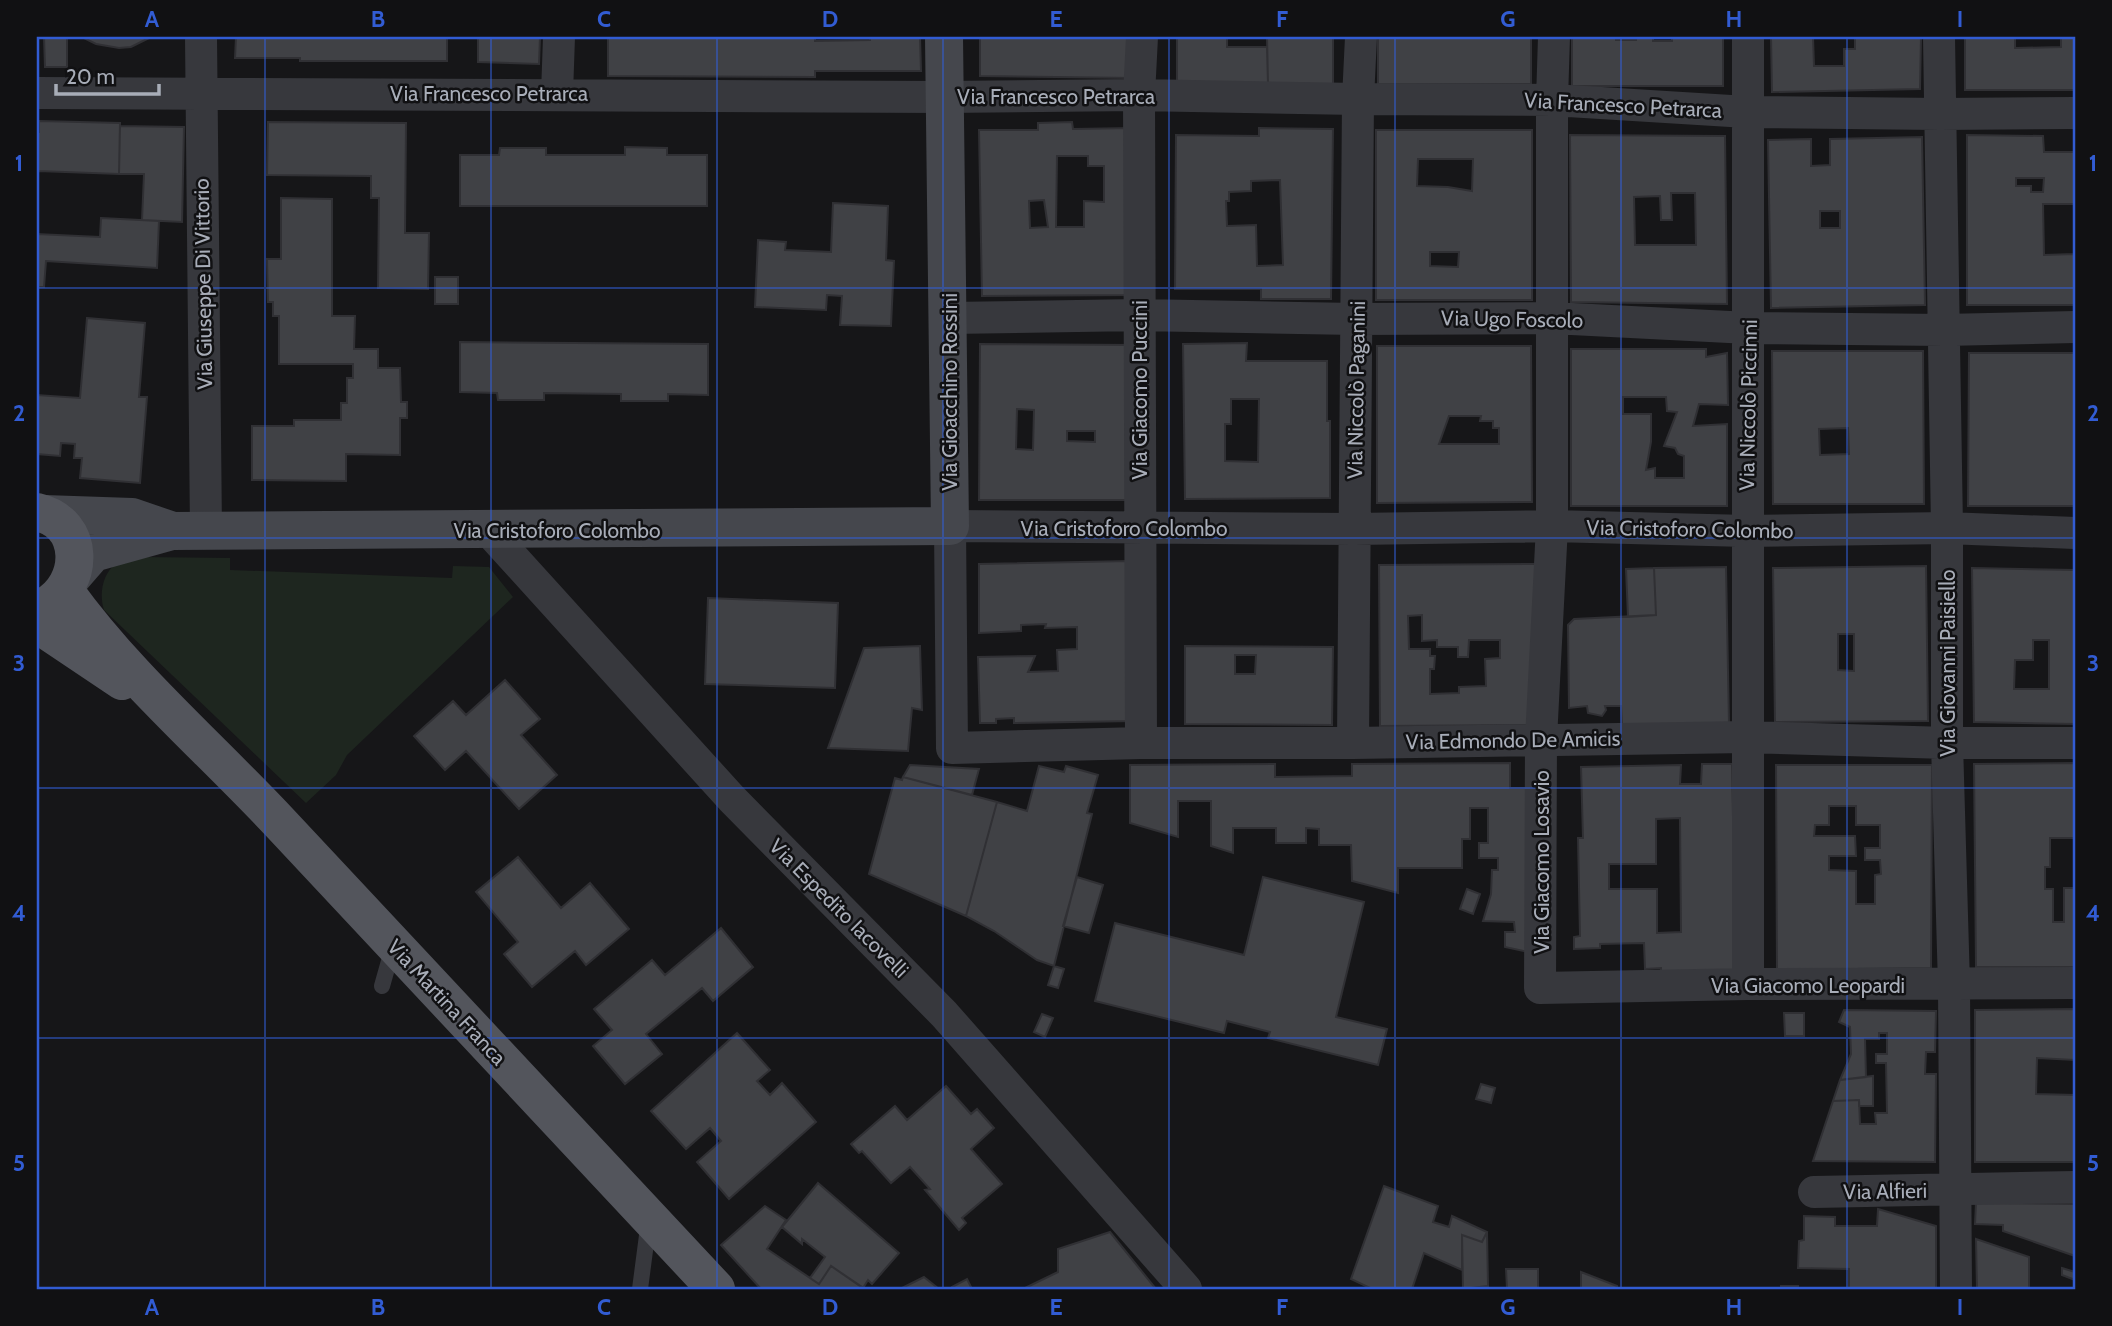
<svg xmlns="http://www.w3.org/2000/svg" width="2112" height="1326" font-family="Cabin,sans-serif">
  <style>
    .green { fill: #1e261f }
    .building { fill: #404145; stroke: #303034; stroke-width: 2; fill-rule: evenodd }
    .lines { fill: none; stroke-linecap: round; stroke-linejoin: round }
    .lane { stroke: #37383d; stroke-width: 16 }
    .street { stroke: #37383d; stroke-width: 32 }
    .secondary { stroke: #45474d; stroke-width: 38 }
    .primary { stroke: #53555c; stroke-width: 38 }
    .grid { fill: none; stroke: #325cd3; stroke-width: 2; stroke-opacity: 0.55 }
    .labels { text-anchor: middle; dominant-baseline: central; stroke-width: 5; stroke-linejoin: round; paint-order: stroke }
    .street-label { font-size: 21px; fill: #a8adb8; stroke: #111113 }
    .neatline { fill: none; stroke: #325cd3; stroke-width: 2.5 }
    .grid-label { font-size: 23px; text-anchor: middle; font-weight: bold; fill: #325cd3 }
  </style>
  <rect width="100%" height="100%" fill="#161618"/>
  <path class="green" d="M140,557L230,558V570L452,578L453,566L489,567L513,597L347,755L336,775L306,803L104,610C99,595 102,573 117,563C123,560 133,559 140,557Z"/>
  <path class="building" d="M44,37H67V67H45Z
    M82,37H151L131,47L119,48L96,44Z
    M236,37H447V61H300V58H235Z
    M478,37H540L539,64L478,62Z
    M608,37H815V41L870,40V37H920L921,71H815V77L608,76Z
    M980,37H1133V78L980,76Z
    M1177,37H1227V47H1267L1268,84L1177,87Z
    M1267,37H1333V84H1268Z
    M1378,37H1531V84H1378Z
    M1572,37H1616V40H1636V37H1653V41H1672V37H1723V86H1572Z
    M1771,37H1813L1814,66H1844V49H1855V37H1921L1920,89L1772,92Z
    M1965,37H2015V48L2061,47V37H2075V90H1965Z
    M39,121L120,123L119,174L38,171L37,198V132H39Z
    M268,122L406,123L405,233H429L428,289L378,288L379,198H371V176L267,175Z
    M1072,122L1073,129L1133,128L1134,295L982,296L979,130H1038V123ZM1057,156H1088V166H1104V202L1084,201V227H1056ZM1044,200L1048,227L1030,228L1029,201Z
    M120,126L184,127L182,222L142,220L144,174H119Z
    M1259,128L1333,129L1331,299H1261V289H1175L1176,135L1259,136ZM1280,180L1283,265L1257,266L1256,225L1227,226L1226,201H1229V192L1251,191V181Z
    M1376,130H1532V300H1376ZM1418,159H1473L1472,191L1448,187L1417,186ZM1430,252H1459L1458,267L1430,266Z
    M1570,135L1725,136L1727,304L1571,302ZM1671,193H1695L1696,245H1635L1634,197L1660,196L1661,220H1672Z
    M1967,135L2043,136L2044,152H2075V204H2043L2044,255L2074,254L2075,232V305H1967ZM2016,178H2044L2043,192H2031V186H2016Z
    M1922,137L1925,305L1771,308L1768,140L1811,139V166L1830,165V139ZM1820,211H1840V228H1820Z
    M625,147L667,148V155H707V206H460V155H499L500,148H546V155H625Z
    M281,198L332,199V316H355L354,349H378V368H400L401,402H407V418H400V455L346,454V481L252,480V426H294V420H341V403H347V378H353V364H279V316H273V302H268L267,259H281Z
    M833,203L888,206L886,260L894,261L891,326L840,325L842,296L827,295L826,310L755,307L758,240L786,242L785,250L831,252Z
    M101,218L159,221L157,268L46,261L44,287H37V234L100,237Z
    M435,277H458V304H435Z
    M87,318L145,323L139,397H147L140,483L80,478L82,458H74L75,444L61,443L60,456L37,454V395L80,398Z
    M460,342L708,344V395L668,394V401H621V394L544,393V400H498L497,393L460,392Z
    M1247,343L1246,361H1327V421H1330V498L1185,499L1183,344ZM1231,399H1259L1258,462L1225,461V424H1231Z
    M980,344L1134,345V500H979ZM1017,409L1034,410L1033,450L1016,449ZM1067,431H1095V442L1067,441Z
    M1377,346H1531L1532,502L1377,503ZM1449,416H1481L1480,421H1493V428H1499V444H1439Z
    M1571,349H1706V357L1727,353L1728,405L1699,404L1693,426L1727,424V506H1571ZM1623,397H1666L1667,411L1677,412L1664,446L1675,448L1678,454L1684,456V478H1655V468L1646,470L1651,442V414H1623Z
    M1772,351H1923L1924,504H1773ZM1848,428L1849,454L1820,455L1819,429Z
    M1969,353H2075V506H1968Z
    M1130,561L1133,721L1014,723V718L996,719V723H980L978,657L1035,656L1028,672L1058,671L1057,650L1077,649V627L1045,628L1046,624L1021,625V631L979,633V564Z
    M1535,564L1536,725L1380,726L1379,565ZM1422,615V641L1437,640V647H1458V657H1468L1469,640H1500V658L1485,659L1486,686L1459,687V693L1430,694V669H1434L1435,656H1430V649H1409L1408,616Z
    M1926,566L1928,721L1775,722L1773,568ZM1838,634H1854V671L1838,670Z
    M1726,567L1729,724L1622,726L1621,706H1605L1606,710L1602,716L1588,713L1587,706L1569,708L1568,625L1574,619L1656,615L1654,568Z
    M1654,568L1656,615L1628,617L1626,569Z
    M1972,568L2075,570V724L1974,722ZM2033,640H2049V689H2014L2015,660H2033Z
    M708,598L838,603L835,688L705,684Z
    M920,646L922,710L912,708L908,751L828,748L864,648Z
    M1185,646L1333,647L1332,725L1185,724ZM1235,655H1256L1255,674H1235Z
    M505,680L540,719L521,735L557,775L519,809L466,751L445,770L414,736L453,701L466,715Z
    M1510,763V788H1536L1537,954L1505,947V932H1515L1514,922L1483,921L1491,894L1492,870H1498V858H1479V843H1488V808H1470V839H1462V868H1398V893L1352,881L1351,845H1319V829L1306,828V843H1276V828H1233V853L1211,846V801H1178V837L1130,823V765L1275,764V777L1352,776V764Z
    M2075,763V838H2050V867H2045V889H2053V922H2064V888H2075V967H1976L1974,764Z
    M1702,764H1732L1736,974L1661,976V968L1645,969L1644,943L1600,944V948L1574,949V937L1580,936L1578,838H1583L1581,767L1681,765L1680,784H1701ZM1680,818L1681,932L1657,933V889H1609V864H1656V819Z
    M910,765L979,769L972,795L903,777Z
    M1776,765H1932L1931,968L1777,970ZM1829,806H1856V825H1880V848H1865V860H1880L1881,874L1875,875V904H1856V871L1829,870V856H1856L1855,836H1814L1815,825H1829Z
    M1039,766L1064,772L1066,766L1098,775L1087,813L1092,814L1054,966L1037,960L994,931L966,916L997,802L1027,811Z
    M903,777L997,802L966,916L869,874L895,778L902,780Z
    M518,857L561,908L590,883L629,929L586,965L575,951L532,987L504,954L518,942L476,892Z
    M1077,877L1103,885L1089,933L1063,926Z
    M1263,877L1364,902L1336,1017L1387,1029L1378,1065L1268,1038L1270,1032L1227,1021L1224,1033L1095,1001L1115,923L1244,955Z
    M1467,889L1480,894L1473,914L1460,909Z
    M721,928L753,967L713,1001L702,988L646,1034L662,1054L625,1084L593,1046L612,1030L594,1009L652,960L665,975Z
    M1054,966L1064,969L1058,988L1048,985Z
    M2075,1009V1060L2037,1058L2036,1094L2075,1095V1162H1975V1010Z
    M1844,1010L1936,1011L1935,1052H1926L1925,1074H1936L1935,1162L1813,1161L1833,1101L1859,1100L1860,1124H1876L1875,1113H1887L1886,1063H1876V1054H1887V1033H1879V1039H1865L1866,1077L1840,1080L1851,1054L1850,1027L1839,1022Z
    M1784,1013H1804V1036H1785Z
    M1042,1014L1053,1018L1045,1037L1034,1032Z
    M737,1033L770,1070L757,1081L770,1095L782,1083L816,1122L729,1199L697,1162L721,1141L710,1128L686,1149L651,1111Z
    M1873,1076V1106H1859V1100L1833,1101L1840,1080Z
    M1481,1084L1495,1088L1491,1103L1476,1099Z
    M946,1086L971,1114L977,1109L994,1128L971,1149L1002,1184L962,1218L966,1223L959,1230L925,1190L930,1189L910,1167L891,1183L862,1151L859,1153L851,1144L895,1106L907,1120Z
    M818,1183L899,1253L872,1284L868,1280L863,1288L831,1266L819,1284L810,1278L825,1257L802,1239V1244L782,1227Z
    M1384,1186L1438,1206L1433,1222L1449,1227L1452,1216L1487,1232L1482,1242L1462,1235V1270L1424,1253L1412,1289H1372L1351,1279Z
    M1976,1203L2075,1204V1256L2003,1231V1225L1975,1224Z
    M765,1206L786,1220L767,1249L819,1284L831,1266L865,1289H761L721,1245Z
    M1878,1209L1936,1226V1289H1849V1269L1798,1268L1799,1241L1804,1240V1216L1835,1217V1226H1877Z
    M1110,1232L1156,1289H1023L1058,1272V1249Z
    M1487,1232L1488,1286L1463,1289L1462,1235L1482,1242Z
    M1976,1239L2029,1257V1288L2040,1289H1977Z
    M2062,1268L2075,1272V1280L2062,1275Z
    M1506,1269H1538V1289H1507Z
    M1581,1272L1617,1286V1289H1581Z
    M924,1277L939,1289H900Z
    M967,1279L972,1289H953L952,1287Z
    M1781,1286H1798V1289H1781Z"/>
  <g class="lines">
    <path class="lane" d="M382,986L393,947
      M640,1289L649,1220"/>
    <path class="street" d="M201,37L206,531
      M1554,37L1552,100V526L1541,739L1540,988L1748,984L2075,983
      M1748,37V984
      M1939,37L1947,528V743L1954,985L1956,1289
      M37,93L944,97L1139,95L1358,99L1552,100L1747,112L1940,114L2075,113
      M557,94L559,37
      M949,318L1139,315L1356,319L1552,318L1749,328L1944,330L2075,327
      M488,530L732,799L944,1014L1186,1289
      M2075,533L1947,528L1747,531L1552,526L1354,529L950,526L952,748L1141,743H1353L1746,737L1947,743H2075
      M1141,743L1139,95L1142,37
      M1353,743L1358,99L1361,37
      M1814,1192L2075,1187"/>
    <path class="secondary" d="M44,514L132,517L170,530
      M73,576L93,553L172,531L950,526L944,37"/>
    <path class="primary" d="M37,512C86,523 85,584 45,606
      M65,591C127,677 209,747 281,824C426,979 571,1134 716,1289
      M37,624L122,681"/>
  </g>
  <path class="grid" d="M265,37V1289M491,37V1289M717,37V1289M943,37V1289M1169,37V1289M1395,37V1289M1621,37V1289M1847,37V1289M37,288H2075M37,538H2075M37,788H2075M37,1038H2075"/>
  <g class="labels">
    <g class="street-label">
      <text x="489" y="93">Via Francesco Petrarca</text>
      <text x="1056" y="96">Via Francesco Petrarca</text>
      <text transform="translate(1623 105) rotate(3)">Via Francesco Petrarca</text>
      <text transform="translate(203 284) rotate(-91)">Via Giuseppe Di Vittorio</text>
      <text transform="translate(1512 319) rotate(1)">Via Ugo Foscolo</text>
      <text transform="translate(1139 390) rotate(-90)">Via Giacomo Puccini</text>
      <text transform="translate(1356 390) rotate(-89)">Via Niccolò Paganini</text>
      <text transform="translate(949 392) rotate(-90)">Via Gioacchino Rossini</text>
      <text transform="translate(1748 405) rotate(-89)">Via Niccolò Piccinni</text>
      <text x="1124" y="528">Via Cristoforo Colombo</text>
      <text transform="translate(1690 529) rotate(1)">Via Cristoforo Colombo</text>
      <text x="557" y="530">Via Cristoforo Colombo</text>
      <text transform="translate(1947 663) rotate(-90)">Via Giovanni Paisiello</text>
      <text transform="translate(1513 740) rotate(-1)">Via Edmondo De Amicis</text>
      <text transform="translate(1541 862) rotate(-90)">Via Giacomo Losavio</text>
      <text transform="translate(839 908) rotate(45)">Via Espedito Iacovelli</text>
      <text x="1808" y="985">Via Giacomo Leopardi</text>
      <text transform="translate(447 1002) rotate(47)">Via Martina Franca</text>
      <text transform="translate(1885 1191) rotate(-1)">Via Alfieri</text>
    </g>
  </g>
  <rect width="2112" height="1326" fill="none" stroke="#111113" stroke-width="77"/>
  <path d="M56 84v10h103v-10" fill="none" stroke="#a8adb8" stroke-width="3.5"/>
  <text x="66" y="84" font-size="21" fill="#a8adb8" stroke="#111113" stroke-width="5" paint-order="stroke">20 m</text>
  <rect x="38" y="38" width="2036" height="1250" class="neatline"/>
  <g class="grid-label">
    <text x="152" y="27">A</text>
    <text x="378" y="27">B</text>
    <text x="604" y="27">C</text>
    <text x="830" y="27">D</text>
    <text x="1056" y="27">E</text>
    <text x="1282" y="27">F</text>
    <text x="1508" y="27">G</text>
    <text x="1734" y="27">H</text>
    <text x="1960" y="27">I</text>
    <text x="19" y="171">1</text>
    <text x="2093" y="171">1</text>
    <text x="19" y="421">2</text>
    <text x="2093" y="421">2</text>
    <text x="19" y="671">3</text>
    <text x="2093" y="671">3</text>
    <text x="19" y="921">4</text>
    <text x="2093" y="921">4</text>
    <text x="19" y="1171">5</text>
    <text x="2093" y="1171">5</text>
    <text x="152" y="1315">A</text>
    <text x="378" y="1315">B</text>
    <text x="604" y="1315">C</text>
    <text x="830" y="1315">D</text>
    <text x="1056" y="1315">E</text>
    <text x="1282" y="1315">F</text>
    <text x="1508" y="1315">G</text>
    <text x="1734" y="1315">H</text>
    <text x="1960" y="1315">I</text>
  </g>
</svg>
